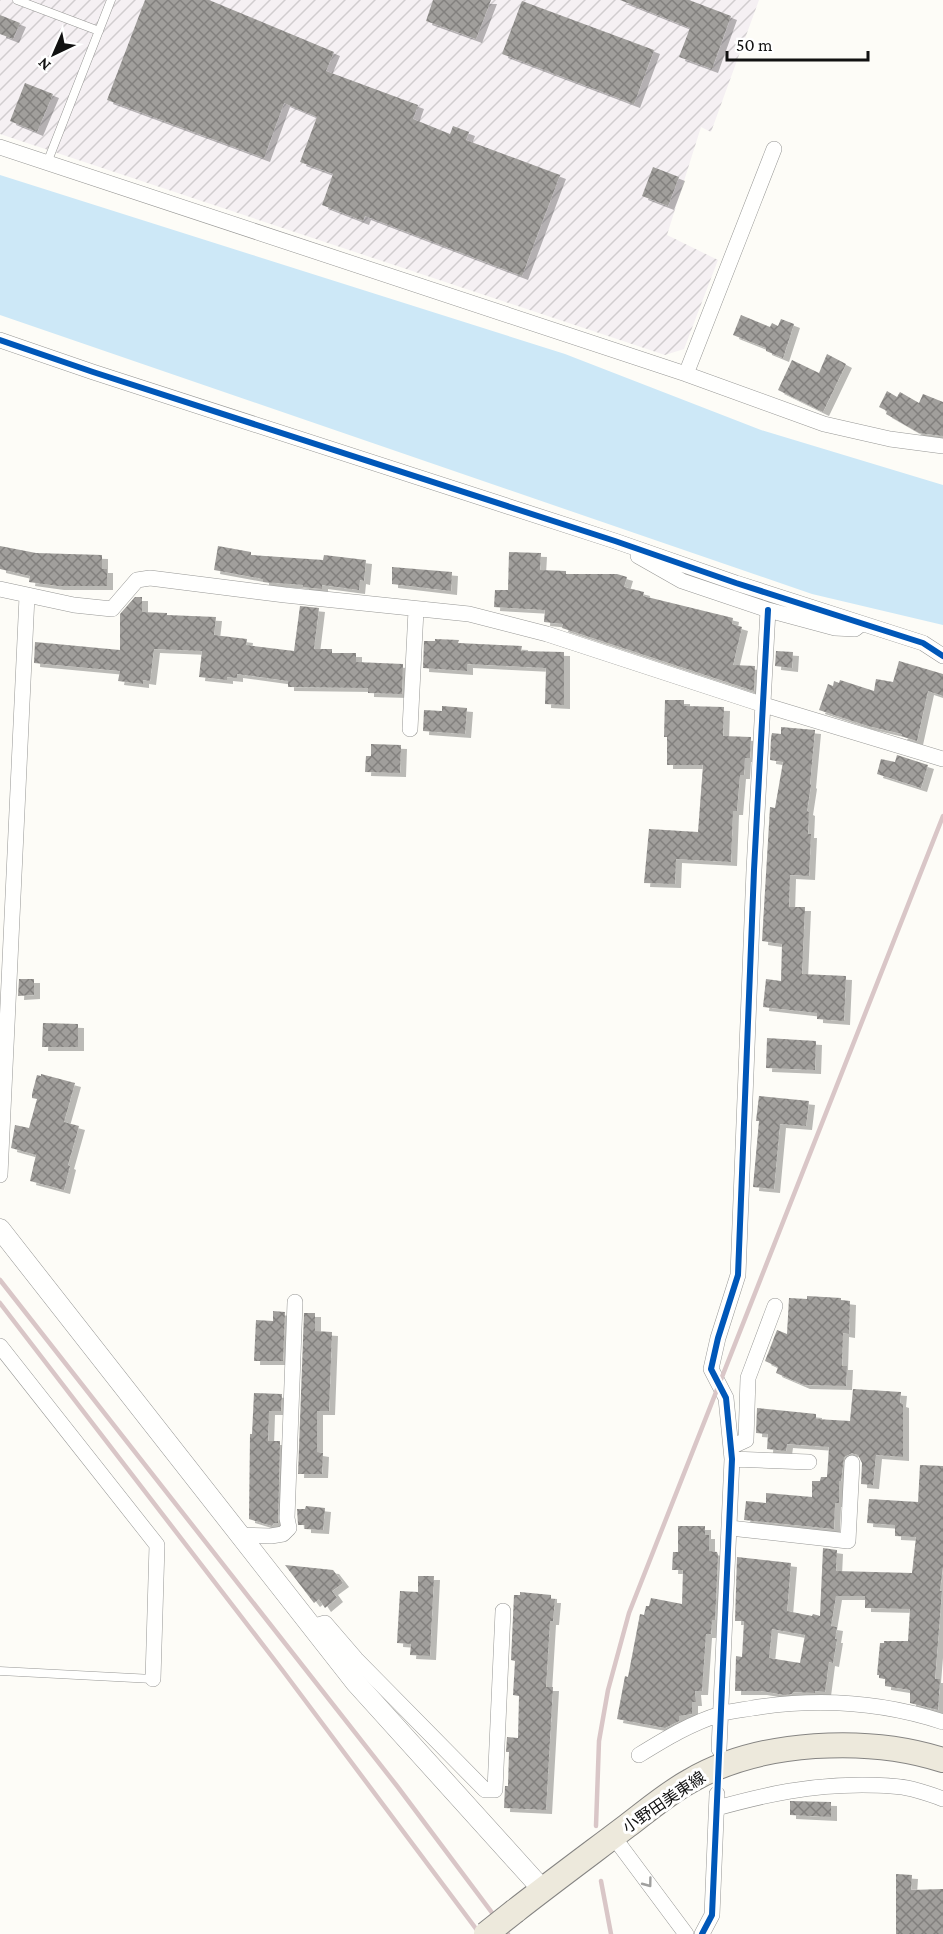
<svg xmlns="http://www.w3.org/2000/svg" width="943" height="1934" font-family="'Crimson Pro','Noto Sans JP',serif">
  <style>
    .industrial { fill: url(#industrial-furrows) }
    .water { fill: #cde8f7 }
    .building { fill: url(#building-cross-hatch); fill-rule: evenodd; filter: url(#shadow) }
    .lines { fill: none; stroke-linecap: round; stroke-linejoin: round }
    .service-casing { stroke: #979795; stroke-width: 9 }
    .minor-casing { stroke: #979795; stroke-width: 16 }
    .tertiary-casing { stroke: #979795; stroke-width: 21 }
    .primary-casing { stroke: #858482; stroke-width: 26 }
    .service { stroke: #fffffe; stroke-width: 8 }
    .minor { stroke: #fffffe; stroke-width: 15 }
    .tertiary { stroke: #fffffe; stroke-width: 20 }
    .primary { stroke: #ede9dc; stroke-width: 24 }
    .rail { stroke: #d9c6c7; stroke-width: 4.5 }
    .primary-bridge-casing { stroke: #858482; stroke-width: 26; stroke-linecap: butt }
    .primary-bridge { stroke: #ede9dc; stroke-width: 24 }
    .cycleway-casing { stroke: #fff; stroke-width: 10 }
    .cycleway { stroke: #0057b8; stroke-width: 6 }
    .oneway { stroke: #a0a09f }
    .labels { text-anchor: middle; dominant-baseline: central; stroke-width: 6; stroke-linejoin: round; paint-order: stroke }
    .street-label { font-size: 16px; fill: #111; stroke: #fff }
  </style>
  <defs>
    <pattern id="industrial-furrows" width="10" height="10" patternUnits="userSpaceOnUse" patternTransform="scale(1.5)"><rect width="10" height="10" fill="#f5f0f3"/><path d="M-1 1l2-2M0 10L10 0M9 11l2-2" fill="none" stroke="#d1cdcf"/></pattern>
    <pattern id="building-cross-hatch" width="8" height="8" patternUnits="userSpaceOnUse" patternTransform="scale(1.5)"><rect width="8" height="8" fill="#a19f9c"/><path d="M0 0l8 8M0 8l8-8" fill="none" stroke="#82807e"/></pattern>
    <filter id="shadow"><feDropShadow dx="6" dy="4" stdDeviation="0" flood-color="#0004"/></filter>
  </defs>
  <rect width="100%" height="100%" fill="#fdfcf7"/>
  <path class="industrial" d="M0,0H759L711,132L701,127L667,235L718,260L684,349L665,355L0,134Z"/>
  <path class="water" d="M0,175L565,354L761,430L943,485V625L812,594L0,315Z"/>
  <path class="building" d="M145,0H209L334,52L326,71L418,105L413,119L450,134L453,126L469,132L466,140L560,175L522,276L365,216L363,221L322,205L333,174L300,162L317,117L284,103L264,158L107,100Z
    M433,0H491L476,39L426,21Z
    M620,0H689L731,16L712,69L679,57L690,28Z
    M522,1L654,50L634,104L502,54Z
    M0,15L20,23L13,39L0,34Z
    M25,83L53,94L37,132L10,121Z
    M653,167L679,177L668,206L642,196Z
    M741,315L770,327L772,323L778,326L781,319L794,324L783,358L766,351V348L733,335Z
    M827,354L846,364L823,412L778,390L792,360L819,373Z
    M887,391L897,397L900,392L919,403L923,394L943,402V436L919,433L886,414L887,411L879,407Z
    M0,546L36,553L102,555V569H107V586H58L29,582L30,576L0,569Z
    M218,546L251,552V555L323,560L324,555L366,560L364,581L360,580L359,590L322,585V589L303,587V585L263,582V579L214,570Z
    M509,552L541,553L540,570L566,571V574H617L627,577L624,587L644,592L643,596L733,618L732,624L742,627L733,665L755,666L754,691L562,628L563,624L544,622L545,610L494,607L495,590H508Z
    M392,567L452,572L451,591L392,584Z
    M135,597H142V612L167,613V615L216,617L214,635L247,639L246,645L294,651L300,606L319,608L314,649H332V653H356V662L403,664L402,694L368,693V688L288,687V681L237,674V678L227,677V680L199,677L202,651L154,649L150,681L143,680V684L118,681L120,671L34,663L35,642L120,650V614Z
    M435,639L459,640L458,643L522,646L521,651L564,652V705L545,704L546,668L467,664V671L423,668L424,641H435Z
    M776,651L793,652L792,668L775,666Z
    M899,661L943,674V696L928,691L917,741L901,736L902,734L868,726L819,710L828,684L833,686L834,681L839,683L840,680L874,691L876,679L893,682Z
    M665,700H684V706L724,707L723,736L751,737L750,758H745L744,775H740L737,811H733L731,862L676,859L675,884L644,883L649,829L698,832L703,765H667V737H664Z
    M442,706L467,708L465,734L423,731L424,710L442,711Z
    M781,727L815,730L810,784L811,785L807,811L809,812L808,834H811L809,876L790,875L789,907H805L802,974L846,976L844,1021L817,1019V1013L763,1007L766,979L781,981L782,944L762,941L770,807L775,808L783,762L770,760L771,738L772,733L781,734Z
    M371,744L401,745L400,773L365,772L366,756H371Z
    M897,755L928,765L921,788L877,774L881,759L895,762Z
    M19,979H34V995L18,996Z
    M43,1023L78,1024V1047H42Z
    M767,1038L816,1041L815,1070L766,1068Z
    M41,1074L75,1083L64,1122L79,1126L68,1165L70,1166L64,1190L30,1181L36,1155L11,1148L15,1125L29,1128L37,1099L32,1098V1094L37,1075L41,1076Z
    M759,1096L809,1101L806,1126L780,1124L774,1189L753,1187L759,1121H756Z
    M807,1296L841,1298V1300L850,1301L849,1334L843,1333L842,1366H847L846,1386L804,1385L776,1373L778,1367L765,1361L777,1330L787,1334L789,1298L807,1299Z
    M273,1311L285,1312L283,1361H254L256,1320L273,1321Z
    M304,1313H315V1331L332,1332L329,1411H317V1452L323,1453L322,1474H298Z
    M853,1389L901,1392L900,1403L903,1404V1457L876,1455L873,1485L861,1484L862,1463L858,1455L852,1453L844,1457L841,1481H839V1503H835L834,1529L744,1520L746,1501L766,1503V1493L812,1497V1481H820L821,1477H827L829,1447L787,1444L786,1451L767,1449L768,1434L756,1433L757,1408L816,1414V1419L850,1421Z
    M254,1393L282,1394L281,1411H269L268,1441H280L278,1523H274L272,1526L249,1519L250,1434H252Z
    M920,1465L943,1466V1566L940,1591H942L935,1679H940L938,1710L910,1703V1690L885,1686V1679L879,1678V1675H877L880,1643H884V1641H908L910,1609L865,1608V1596H836L831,1626L837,1627L835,1639H837L833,1663L829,1662L825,1692L815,1691V1693L793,1692L792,1694L785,1695L761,1691H735L736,1656L742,1657L744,1621H735L737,1557L791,1563L787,1611L812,1616L813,1614L820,1616L823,1548L837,1550L836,1571L912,1573L916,1537L895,1536V1525L867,1523L869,1499L918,1502ZM772,1629L805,1635L800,1663L769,1658Z
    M306,1506L325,1508L323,1530L305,1529V1525H298L297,1509H305Z
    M678,1526H705V1535H709V1551L717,1552L718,1555L715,1620H712L711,1634H706L702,1691H695L696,1702H692V1714L679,1716V1721L665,1728L617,1719L625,1676L628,1677L640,1614L644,1615L646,1606H649L651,1598L682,1604L683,1570H672L673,1552H678Z
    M285,1565L333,1570L343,1583L332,1591L337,1598L325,1608L319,1599L314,1603Z
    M418,1576H434L430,1656L410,1655L411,1644L397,1643L400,1591L418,1592Z
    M520,1592L551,1595V1599H555L553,1621H550L546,1687H553L546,1810L504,1808L505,1786H508L509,1752H506L507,1737L518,1738L519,1696L513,1695L515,1661L511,1660L514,1595H520Z
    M790,1801L831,1802V1817L790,1815Z
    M896,1874L912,1875L911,1890L943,1889V1934H896Z"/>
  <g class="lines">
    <defs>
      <path id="service" d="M17,0L99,31
        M47,163L111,0
        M0,1671L153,1679"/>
      <path id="minor" d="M0,147L686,374L824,424L890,439L943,446
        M0,340L93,372L615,541L736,583L923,643L943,656
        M686,374L774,149
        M638,556L682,581L768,610L835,628L855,629L860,625
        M0,589L74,605L112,609L137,580L150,578L285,595L469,614L547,634L764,705L943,759
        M410,729L416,610
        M0,1175L27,596
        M0,1346L157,1545L153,1679
        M731,1447L746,1440L748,1378L775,1306
        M732,1459L809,1462
        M730,1528L848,1541L852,1463
        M238,1535L271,1536L283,1534L289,1528L287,1518L295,1302
        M312,1627L325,1623L356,1659L485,1790H495L503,1611
        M719,1749L732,1459L726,1398L711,1369L718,1338L738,1275L754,870L768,610
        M639,1755C665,1739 691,1723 721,1714C731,1711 742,1710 753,1708C816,1698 882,1702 943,1722
        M717,1808C768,1794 809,1785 862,1785C878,1785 896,1785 912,1789C923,1792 933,1795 943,1799
        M613,1836L686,1934
        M702,1934L712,1915L717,1794"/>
      <path id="tertiary" d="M0,1229L356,1683L543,1890"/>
      <path id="primary" d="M515,1911C552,1882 590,1854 627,1826C648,1810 668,1793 690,1781C760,1740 868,1736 943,1760"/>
    </defs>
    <use href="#service" class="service-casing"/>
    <use href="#minor" class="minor-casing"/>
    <use href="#tertiary" class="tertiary-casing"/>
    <use href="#primary" class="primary-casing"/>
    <use href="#service" class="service"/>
    <use href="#minor" class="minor"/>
    <use href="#tertiary" class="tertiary"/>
    <use href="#primary" class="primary"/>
    <path class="rail" d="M0,1280L397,1786L508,1934
      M0,1303L283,1671L480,1934
      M596,1826L599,1741L608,1690L629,1613L943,816
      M601,1881L611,1934"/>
    <defs>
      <path id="primary-bridge" d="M486,1934L515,1911"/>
    </defs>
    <use href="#primary-bridge" class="primary-bridge-casing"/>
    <use href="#primary-bridge" class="primary-bridge"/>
    <defs>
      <path id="cycleway" d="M0,340L93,372L615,541L736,583L923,643L943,656
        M702,1934L712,1915L732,1459L726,1398L711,1369L718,1338L738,1275L754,870L768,610"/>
    </defs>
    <use href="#cycleway" class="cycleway-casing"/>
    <use href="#cycleway" class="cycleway"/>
  </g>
  <defs><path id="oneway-chevron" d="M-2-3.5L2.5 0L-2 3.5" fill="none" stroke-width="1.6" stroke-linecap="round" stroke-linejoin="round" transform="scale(1.5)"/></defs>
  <use class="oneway" href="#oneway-chevron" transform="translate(648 1883) rotate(53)"/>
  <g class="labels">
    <g class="street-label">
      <text transform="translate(664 1802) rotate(-34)">小野田美東線</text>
    </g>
  </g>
  <g transform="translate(54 54) rotate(224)" stroke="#ffffff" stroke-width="4.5" paint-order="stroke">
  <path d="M0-4.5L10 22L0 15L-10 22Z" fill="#111111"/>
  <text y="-9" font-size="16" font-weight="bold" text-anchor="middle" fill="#111111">N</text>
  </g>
  <path d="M727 51v9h141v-9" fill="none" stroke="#111111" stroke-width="3"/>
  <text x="736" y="51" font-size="18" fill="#111111" stroke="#ffffff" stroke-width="4.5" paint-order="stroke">50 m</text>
</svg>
